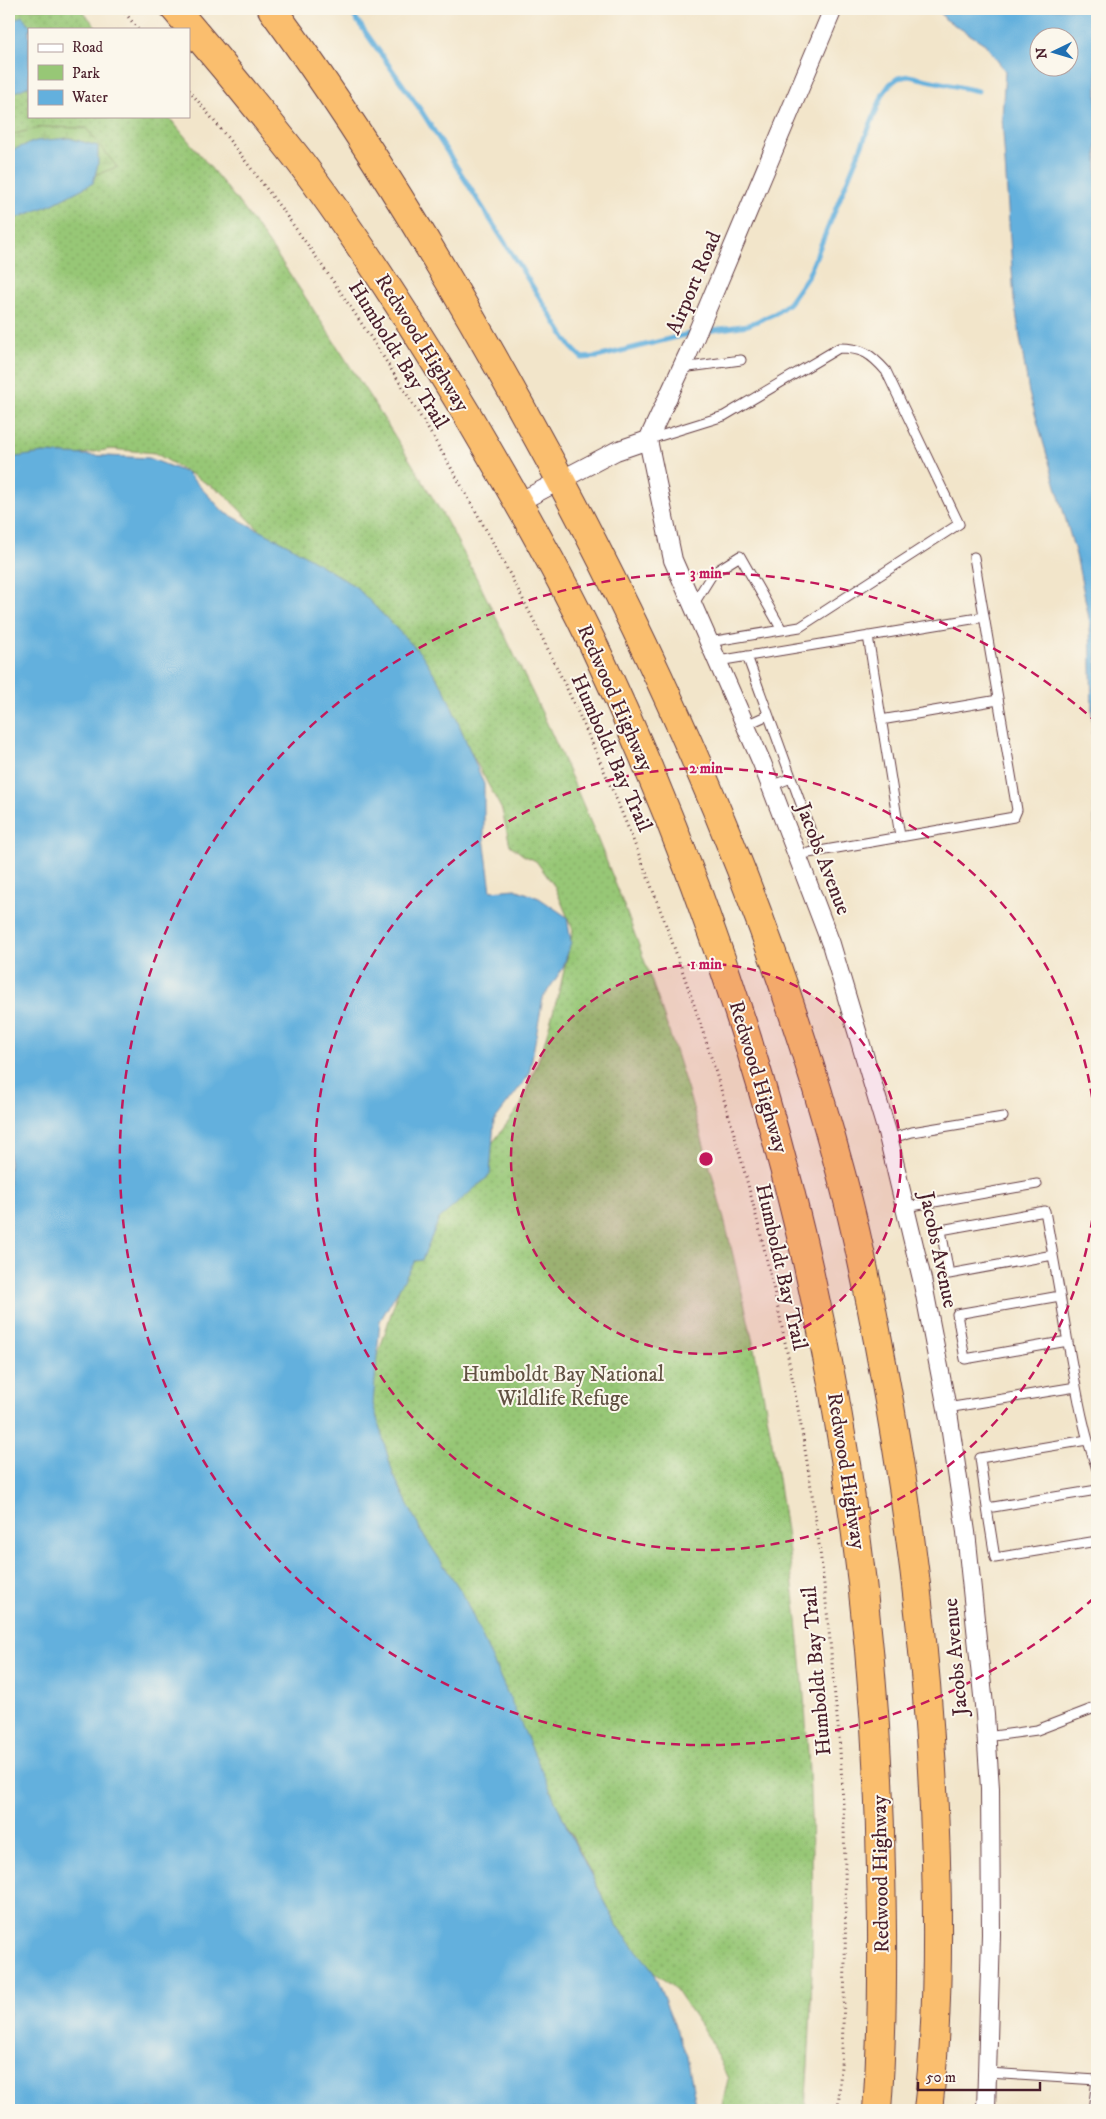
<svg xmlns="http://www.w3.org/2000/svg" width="1106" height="2119" font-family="'IM FELL DW Pica',serif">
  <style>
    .green { fill: url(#green-dots); stroke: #707350 }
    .wetland { fill: url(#wetland-marsh); stroke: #707350 }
    .water { fill: #63b0dd; stroke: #566884; fill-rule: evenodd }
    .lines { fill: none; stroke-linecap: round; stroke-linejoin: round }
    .stream { stroke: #63b0dd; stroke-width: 5 }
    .service-casing { stroke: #633d43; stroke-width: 11 }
    .minor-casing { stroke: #633d43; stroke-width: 20 }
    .trunk-casing { stroke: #633d43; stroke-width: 30 }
    .path { stroke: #633d43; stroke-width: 3; stroke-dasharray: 1 4; stroke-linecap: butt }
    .service { stroke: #fff; stroke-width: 9 }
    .minor { stroke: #fff; stroke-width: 18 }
    .trunk { stroke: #fabe6e; stroke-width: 28 }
    .ring { fill: none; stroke: #c2185b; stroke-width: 2.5; stroke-dasharray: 9 6 }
    .labels { text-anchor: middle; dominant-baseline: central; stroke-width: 4; stroke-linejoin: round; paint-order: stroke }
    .street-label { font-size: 21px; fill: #4a1f2b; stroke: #fbf7ec }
    .park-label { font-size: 21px; fill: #615142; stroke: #fbf7ec }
    .centre { fill: #c2185b; stroke: #fbf7ec; stroke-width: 2.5 }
    .ring-label { font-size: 15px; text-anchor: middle; font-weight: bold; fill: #c2185b; stroke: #fbf7ec; stroke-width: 4; stroke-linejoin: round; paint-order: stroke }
  </style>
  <defs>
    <pattern id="green-dots" width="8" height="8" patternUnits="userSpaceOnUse" patternTransform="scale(1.25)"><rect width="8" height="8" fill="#97c776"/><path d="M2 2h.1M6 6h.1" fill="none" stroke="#84aa66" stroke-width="1.8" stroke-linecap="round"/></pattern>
    <pattern id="wetland-marsh" width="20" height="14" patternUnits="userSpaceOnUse" patternTransform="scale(1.25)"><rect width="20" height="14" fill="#97c776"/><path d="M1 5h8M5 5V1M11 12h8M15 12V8" fill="none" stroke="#84aa66"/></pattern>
  </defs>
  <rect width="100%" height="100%" fill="#fbf7ec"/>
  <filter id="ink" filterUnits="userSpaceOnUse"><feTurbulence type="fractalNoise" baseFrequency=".02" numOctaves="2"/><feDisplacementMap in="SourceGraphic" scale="10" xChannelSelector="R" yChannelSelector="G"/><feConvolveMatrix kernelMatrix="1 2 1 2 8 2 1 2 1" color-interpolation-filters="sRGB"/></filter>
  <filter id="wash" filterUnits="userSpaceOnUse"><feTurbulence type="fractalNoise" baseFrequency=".0096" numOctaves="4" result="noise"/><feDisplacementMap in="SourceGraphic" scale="20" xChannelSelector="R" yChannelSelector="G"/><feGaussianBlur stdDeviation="1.12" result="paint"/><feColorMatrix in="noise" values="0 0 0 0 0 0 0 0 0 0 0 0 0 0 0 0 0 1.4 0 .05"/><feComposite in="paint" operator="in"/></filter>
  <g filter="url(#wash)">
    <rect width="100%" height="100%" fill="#f2e5ca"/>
    <path class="green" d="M9,9H81L98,29H29V116H168C193,147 219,177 243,208C280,257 313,309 346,360C379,411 412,462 443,515C471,565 496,617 521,669C738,1112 843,1617 805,2110H721L728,2079L709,2038L674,1987L633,1958L360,1412L419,1225L494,1141L521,1105L542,1051L560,988L573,930L555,887L536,861L523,855L510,845L502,810L462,736L223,493L155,453L111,449L54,459L9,492Z"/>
    <path class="wetland" d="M44,127L86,128L117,167L9,207V135Z"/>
    <path class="water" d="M938,9H1097V937L1090,623L1076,555L1029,393L1014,300L1002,117L1005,71L985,44L945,19ZM1038,38H1068V68H1038Z
      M22,16L33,29H29V86L9,95V23Z
      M69,138L98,146V164L93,183L53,204L9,221V151L36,141Z
      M44,453L149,458L187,473L224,512L290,546L356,587L423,656L445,691L484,784V838L491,891L515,889L539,898L567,917L571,942L563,968L543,998L529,1075L494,1121L490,1175L439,1219L422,1260L415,1261L380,1321L373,1404L393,1474L422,1533L463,1594L571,1836L619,1929L652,1969L687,2056L697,2110H9V458Z"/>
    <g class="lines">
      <path class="stream" d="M349,9L422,112L571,347L582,358L597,357L693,333
        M701,332L748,325L776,313L789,303L808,276L883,94L890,84L898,78L909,76L978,91"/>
    </g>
  </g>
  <g filter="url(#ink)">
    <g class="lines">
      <defs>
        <path id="service" d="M682,368L741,360
          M650,439L724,416L839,348C863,348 871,354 886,371L959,524L800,627L709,642
          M693,605L713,573L740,556L782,630
          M868,636L900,836
          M747,656L818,851
          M718,661L984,617
          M881,720L998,700
          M746,725L768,715
          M771,786L791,778
          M797,855L1014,817L1017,810L974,557
          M889,1139L912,1132L1003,1117
          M906,1207L1037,1184
          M1053,1255L949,1274L941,1230L1045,1211C1053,1255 1061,1299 1068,1343C1076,1385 1082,1428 1097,1469
          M1060,1296L957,1314L965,1359L1068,1341
          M947,1408L1076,1387
          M1097,1490L987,1508L995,1558L1097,1541
          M987,1508L980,1458L1087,1440
          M986,1737L1037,1730L1097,1707
          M988,2073L1097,2080
          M1093,2110L1097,2080"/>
        <path id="minor" d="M648,440L673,560L762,763L831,944L887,1132L922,1279L949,1419L966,1532L985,1715L990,1788L991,1934L986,2110
          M519,502L616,451L648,440L688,354L833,9"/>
        <path id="trunk" d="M175,9C217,58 258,108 298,159C360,241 415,328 468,416C512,491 556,567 594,646C775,1028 874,1448 881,1871C883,1951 883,2030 877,2110
          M272,9C364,134 448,274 523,411C656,651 769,904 840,1170C858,1235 871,1302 883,1368C906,1491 922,1614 930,1738C938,1858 942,1991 928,2110"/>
      </defs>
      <use href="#service" class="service-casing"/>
      <use href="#minor" class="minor-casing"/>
      <use href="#trunk" class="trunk-casing"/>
      <path class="path" d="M122,9L138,29
        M189,90C553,533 782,1091 832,1663C834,1692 838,1721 840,1750C848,1870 847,1991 838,2110"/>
      <use href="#service" class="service"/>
      <use href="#minor" class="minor"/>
      <use href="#trunk" class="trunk"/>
    </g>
  </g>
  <circle cx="706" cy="1159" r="195" fill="#c2185b" fill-opacity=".12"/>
  <g class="ring">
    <circle cx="706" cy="1159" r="195"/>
    <circle cx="706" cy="1159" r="391"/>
    <path d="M1094 1598A586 586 0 1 1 1094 720"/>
  </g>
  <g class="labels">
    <g class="street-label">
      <text transform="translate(694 283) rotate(-67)">Airport Road</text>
      <text transform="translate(422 343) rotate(58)">Redwood Highway</text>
      <text transform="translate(398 355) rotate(58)">Humboldt Bay Trail</text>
      <text transform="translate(615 698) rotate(66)">Redwood Highway</text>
      <text transform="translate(611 753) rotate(66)">Humboldt Bay Trail</text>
      <text transform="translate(823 859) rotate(69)">Jacobs Avenue</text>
      <text transform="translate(758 1077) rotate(73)">Redwood Highway</text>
      <text transform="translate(938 1250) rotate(78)">Jacobs Avenue</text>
      <text transform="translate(781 1267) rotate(77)">Humboldt Bay Trail</text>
      <text transform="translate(846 1471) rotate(81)">Redwood Highway</text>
      <text transform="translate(956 1657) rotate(-95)">Jacobs Avenue</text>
      <text transform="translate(817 1671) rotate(-95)">Humboldt Bay Trail</text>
      <text transform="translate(881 1874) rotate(-91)">Redwood Highway</text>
    </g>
    <g class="park-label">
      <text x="563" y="1375">Humboldt Bay National<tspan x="563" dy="24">Wildlife Refuge</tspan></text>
    </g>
  </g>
  <circle cx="706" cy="1159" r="8" class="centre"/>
  <g class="ring-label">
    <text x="706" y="578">3 min</text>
    <text x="706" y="773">2 min</text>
    <text x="706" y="969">1 min</text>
  </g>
  <rect width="1106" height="2119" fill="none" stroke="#fbf7ec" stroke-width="30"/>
  <rect x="28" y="28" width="162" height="90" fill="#fbf7ec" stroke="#b4a19f"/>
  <rect x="38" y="44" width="25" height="8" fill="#ffffff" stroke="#b4a19f"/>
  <text x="72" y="52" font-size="15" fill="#4a1f2b">Road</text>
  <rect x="38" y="65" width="25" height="15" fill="#97c776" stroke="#b4a19f"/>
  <text x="72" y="78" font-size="15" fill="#4a1f2b">Park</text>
  <rect x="38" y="90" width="25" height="15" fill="#63b0dd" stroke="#b4a19f"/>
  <text x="72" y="102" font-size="15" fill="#4a1f2b">Water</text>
  <g transform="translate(1054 52) rotate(265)"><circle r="24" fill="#fbf7ec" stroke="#b4a19f"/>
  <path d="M0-4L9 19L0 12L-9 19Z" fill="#1f6fb2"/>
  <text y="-8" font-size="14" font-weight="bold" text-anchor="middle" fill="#4a1f2b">N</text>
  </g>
  <path d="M918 2082v8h122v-8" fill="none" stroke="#4a1f2b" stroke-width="2.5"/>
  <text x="926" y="2082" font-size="15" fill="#4a1f2b" stroke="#fbf7ec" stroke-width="4" paint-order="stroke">50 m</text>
</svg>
